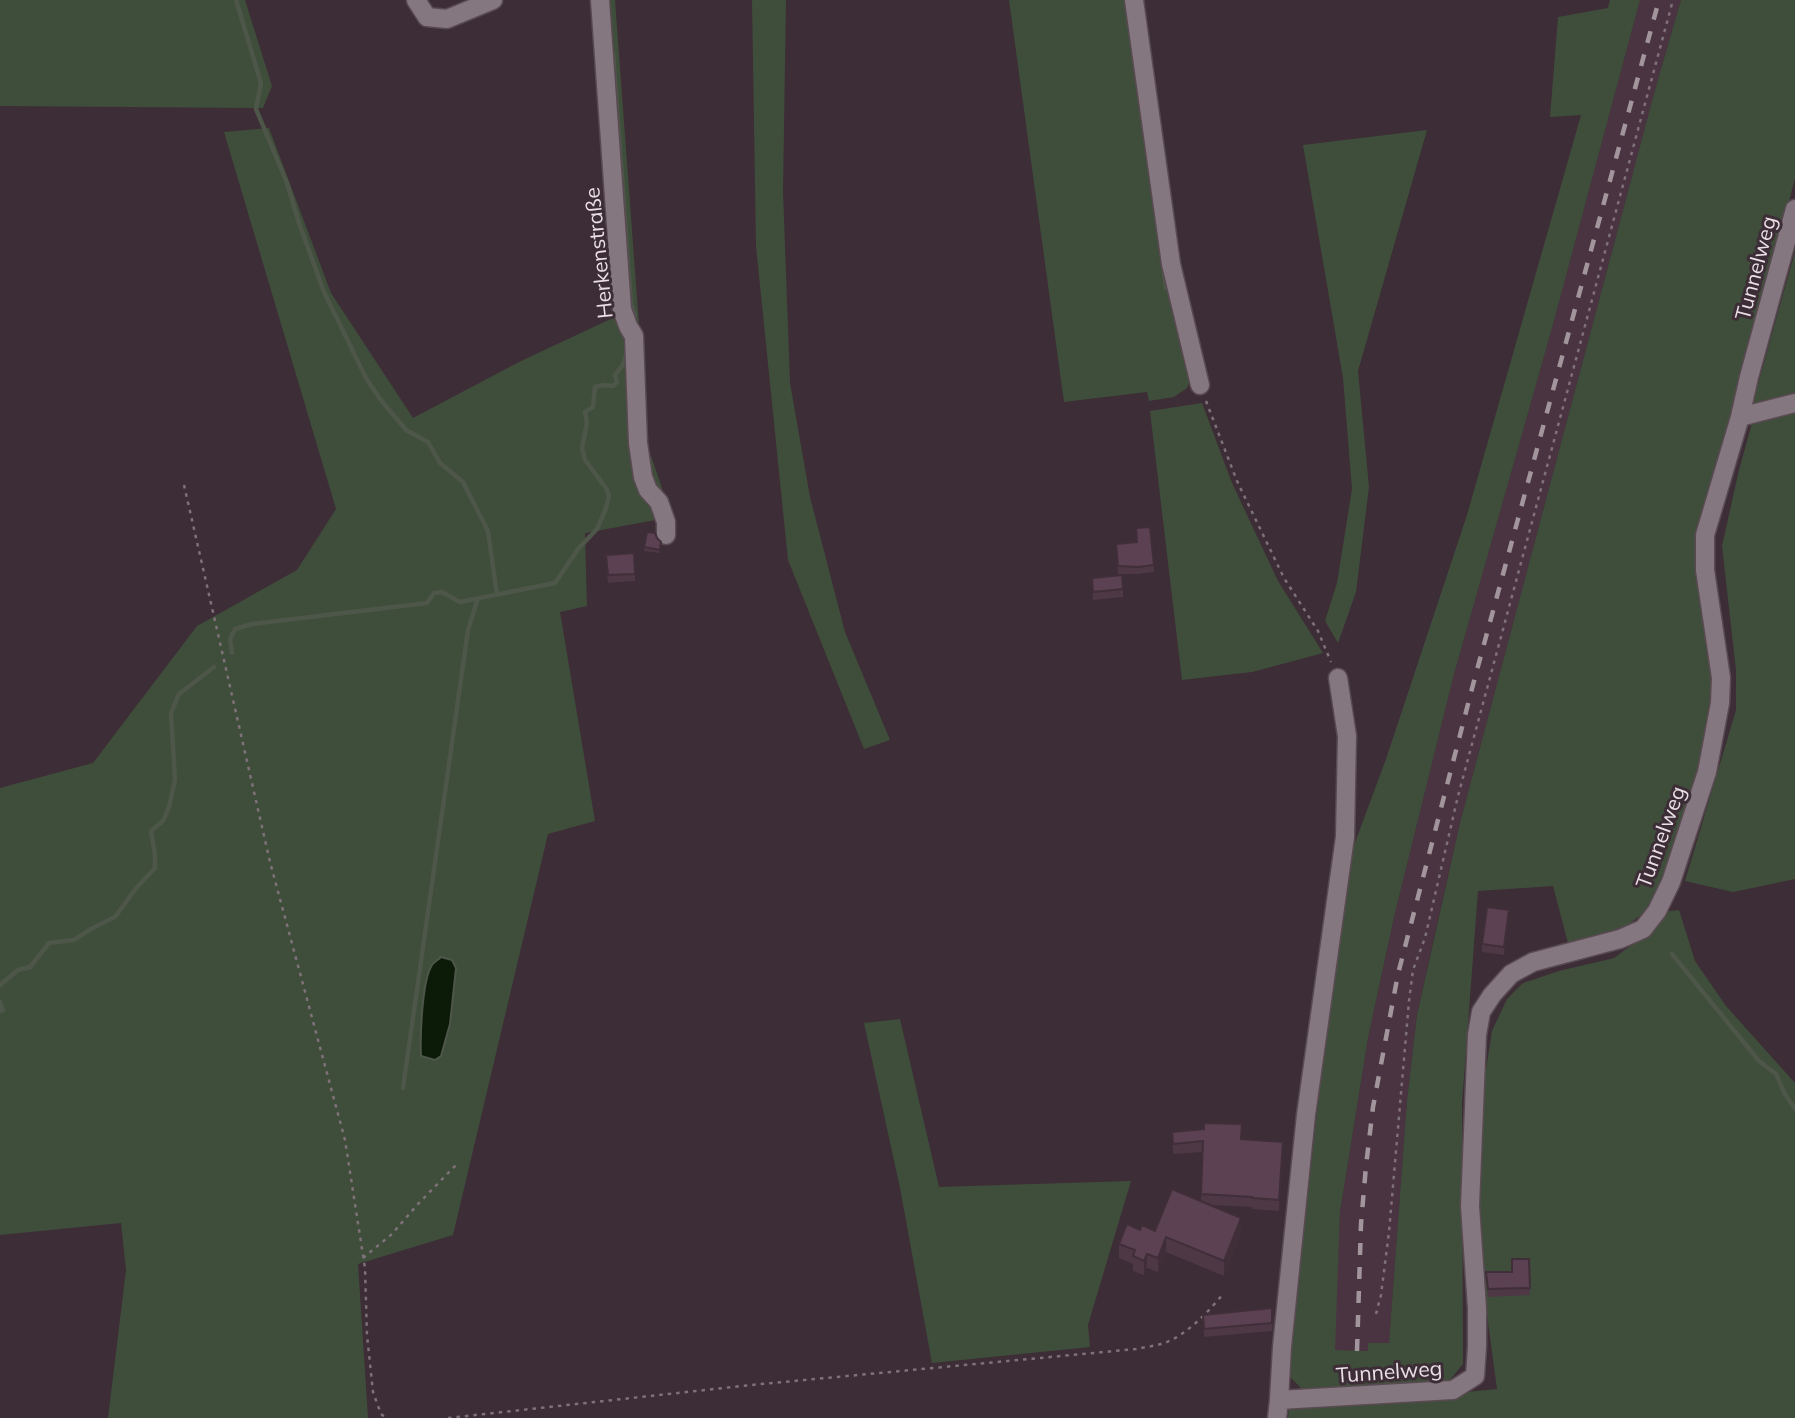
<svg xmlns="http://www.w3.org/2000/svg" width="1795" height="1418" font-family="Mulish,sans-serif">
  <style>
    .built { fill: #4a3441 }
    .green { fill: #3f4e3b }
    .water { fill: #0b1b07; stroke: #4e564a; stroke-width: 2 }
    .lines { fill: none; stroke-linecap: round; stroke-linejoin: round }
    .stream { stroke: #4e564a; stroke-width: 4.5 }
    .minor-casing { stroke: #594a52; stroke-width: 21 }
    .path { stroke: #7f7179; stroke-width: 2.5; stroke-dasharray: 3.5 5; stroke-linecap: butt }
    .minor { stroke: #84777f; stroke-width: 18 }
    .rail { stroke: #a2959c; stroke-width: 4.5; stroke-dasharray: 12 12; stroke-linecap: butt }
    .wall { fill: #4e3846 }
    .shaded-wall { fill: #402e39 }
    .building { fill: #5b4151; stroke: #402e39; stroke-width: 2 }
    .labels { text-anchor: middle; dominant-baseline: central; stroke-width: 6; stroke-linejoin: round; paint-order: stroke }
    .street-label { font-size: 21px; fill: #ebe0e6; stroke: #3d2d36 }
  </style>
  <rect width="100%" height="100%" fill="#3d2d36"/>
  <path class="built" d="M1640,0H1681L1655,90L1460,823L1433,941L1417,1015L1407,1101L1389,1343L1368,1351L1334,1350L1340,1212L1368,1038L1394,917L1453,678L1552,328Z"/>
  <path class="green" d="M0,0H245L272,86L263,108L0,106Z
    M603,0H615L648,447L672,517L585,533L587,606L560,612L595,821L548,834L453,1235L358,1264L368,1418H108L126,1270L121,1223L0,1235V788L93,763L197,626L297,570L336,509L224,132L269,128L331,293L413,418L521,361L615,317L639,337L625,306Z
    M752,0H786L783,191L790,383L810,497L845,632L890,740L864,749L788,560L756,246Z
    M1009,0H1129L1191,377L1187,388L1174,397L1149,401L1147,392L1064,402Z
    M1610,0H1640L1552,328L1453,678L1394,917L1368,1038L1340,1212L1335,1350L1368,1351V1343H1389L1407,1101L1417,1015L1460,823L1655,90L1681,0H1795V178L1731,429L1707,504L1712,679L1713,702L1709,729L1694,785L1660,891L1641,915L1617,933L1568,943L1553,886L1478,891L1462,1103L1463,1364L1450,1380L1308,1395L1288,1375L1343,875L1386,759L1467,515L1581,115L1550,117L1558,17L1608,8Z
    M1427,130L1358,371L1369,487L1356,592L1338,643L1325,621L1337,583L1352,489L1343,378L1303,145Z
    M1795,252V397L1751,409Z
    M1202,403L1232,483L1278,581L1323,653L1252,672L1182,680L1150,411Z
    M1795,411V879L1733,892L1685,881L1736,710V670L1722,546L1739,470L1752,423Z
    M1679,910L1695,961L1726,1006L1795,1083V1418H1288L1289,1409L1497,1389L1479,1255L1478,1206L1481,1102L1492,1031L1507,999L1523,983L1559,971L1614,958L1649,932L1664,912Z
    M900,1019L939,1187L1131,1181L1088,1325L1090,1347L932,1363L900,1188L864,1023Z"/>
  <path class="water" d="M441,957L452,960L456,968L450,1024L441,1056L435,1060L421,1056C420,1036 422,980 432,965C435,961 438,960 441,957Z"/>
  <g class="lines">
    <path class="stream" d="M236,0L261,83L256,109L287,183L299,223L324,292L366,378L380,399L406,430L428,442L440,463L463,482L488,531L497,595
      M613,53L631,304L635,316
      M1163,265L1166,288
      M232,653L230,639L235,629L252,624L427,603L434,593L442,592L460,602L555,583L578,549L597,529L605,511L609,496L606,488L585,460L582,448L587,423L585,412L593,407L595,387L604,385L613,386L617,382L615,375L623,365L628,349
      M1672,954L1759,1061L1776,1074L1785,1094L1795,1109
      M0,985L18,970L30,967L49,943L74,940L89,930L115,917L137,887L155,868V855L151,831L163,821L169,807L175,780L171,713L179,694L214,667
      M0,1002L3,1010L0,1011
      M403,1088L468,630L478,598"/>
    <defs>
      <path id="minor" d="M416,0L427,17L447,19L493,0
        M600,0L622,309L628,326L634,336L638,443L643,477L648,490L659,502L666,522V535
        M1134,0L1171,264L1200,385
        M1740,417L1795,403
        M1279,1400L1282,1347L1306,1115L1345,837L1347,736L1338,678
        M1277,1418L1279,1400L1453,1390L1475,1376L1477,1347V1308L1470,1206L1477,1035L1481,1012L1492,995L1511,974L1533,962L1620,939L1643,929L1657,911L1671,882L1707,772L1720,703L1721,678L1705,570V535L1740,417L1749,377L1795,209"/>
    </defs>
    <use href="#minor" class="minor-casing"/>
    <path class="path" d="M1206,401L1237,481L1284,578L1318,631L1331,662
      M184,485L270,862L345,1140L365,1268L367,1335L373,1392L381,1414L386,1418
      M363,1258L392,1234L418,1204L456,1165
      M1376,1314L1381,1295L1389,1232L1409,1001L1413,970L1425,938L1458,796L1673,0
      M448,1418L751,1385L1136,1349C1145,1347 1155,1346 1164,1343C1186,1336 1209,1311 1224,1293"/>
    <use href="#minor" class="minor"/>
    <path class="rail" d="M1357,1351L1361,1224L1366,1166L1373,1107L1398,974L1474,681L1659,0"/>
  </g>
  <path class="wall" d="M1136,528L1154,565V572L1138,574H1118L1116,544L1137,542Z
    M657,538L661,545L660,553L644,551V547Z
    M606,562L635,574V581L608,583Z
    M1092,578L1123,589V597L1093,600Z
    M1509,917L1504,955L1482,952V944Z
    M1172,1132L1242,1139L1283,1152L1279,1211L1252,1209V1207L1210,1205L1241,1233L1224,1276L1166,1252L1158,1272L1147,1268L1144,1275L1133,1271V1264L1119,1258V1244L1140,1230L1155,1231L1201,1201L1203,1152L1173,1154Z
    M1529,1259L1530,1295L1488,1297L1486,1272H1512Z
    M1203,1315L1273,1319L1272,1331L1204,1337Z"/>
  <path class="shaded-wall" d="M1509,910V917L1504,955V947Z
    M1283,1142V1152L1279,1211V1200Z
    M1241,1218V1233L1224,1276V1261Z
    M1166,1237V1252L1158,1272V1258Z
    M1147,1254V1268L1144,1275V1261Z"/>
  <path class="building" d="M1150,527L1154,565L1138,567L1118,566L1116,544L1137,542L1136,528Z
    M647,532L655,533L657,538L661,542L660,550L644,547Z
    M634,553L635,574L608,575L606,555Z
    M1122,575L1123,589L1093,592L1092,578Z
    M1487,907L1509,910L1504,947L1482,944Z
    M1204,1123L1242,1124L1241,1139L1283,1142L1279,1200L1252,1198V1197L1201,1194L1203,1141L1173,1144L1172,1132L1204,1129Z
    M1172,1189L1241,1218L1224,1261L1166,1237L1158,1258L1147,1254L1144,1261L1133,1256L1135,1250L1119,1244L1127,1224L1140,1230L1142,1225L1155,1231Z
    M1512,1259H1529L1530,1288L1488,1289L1486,1272H1512Z
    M1272,1308V1323L1204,1329L1203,1315Z"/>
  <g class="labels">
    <g class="street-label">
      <text transform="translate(598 253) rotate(-96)">Herkenstraße</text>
      <text transform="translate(1755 268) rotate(-75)">Tunnelweg</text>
      <text transform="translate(1660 837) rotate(-70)">Tunnelweg</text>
      <text transform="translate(1389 1371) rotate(-4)">Tunnelweg</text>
    </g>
  </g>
</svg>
